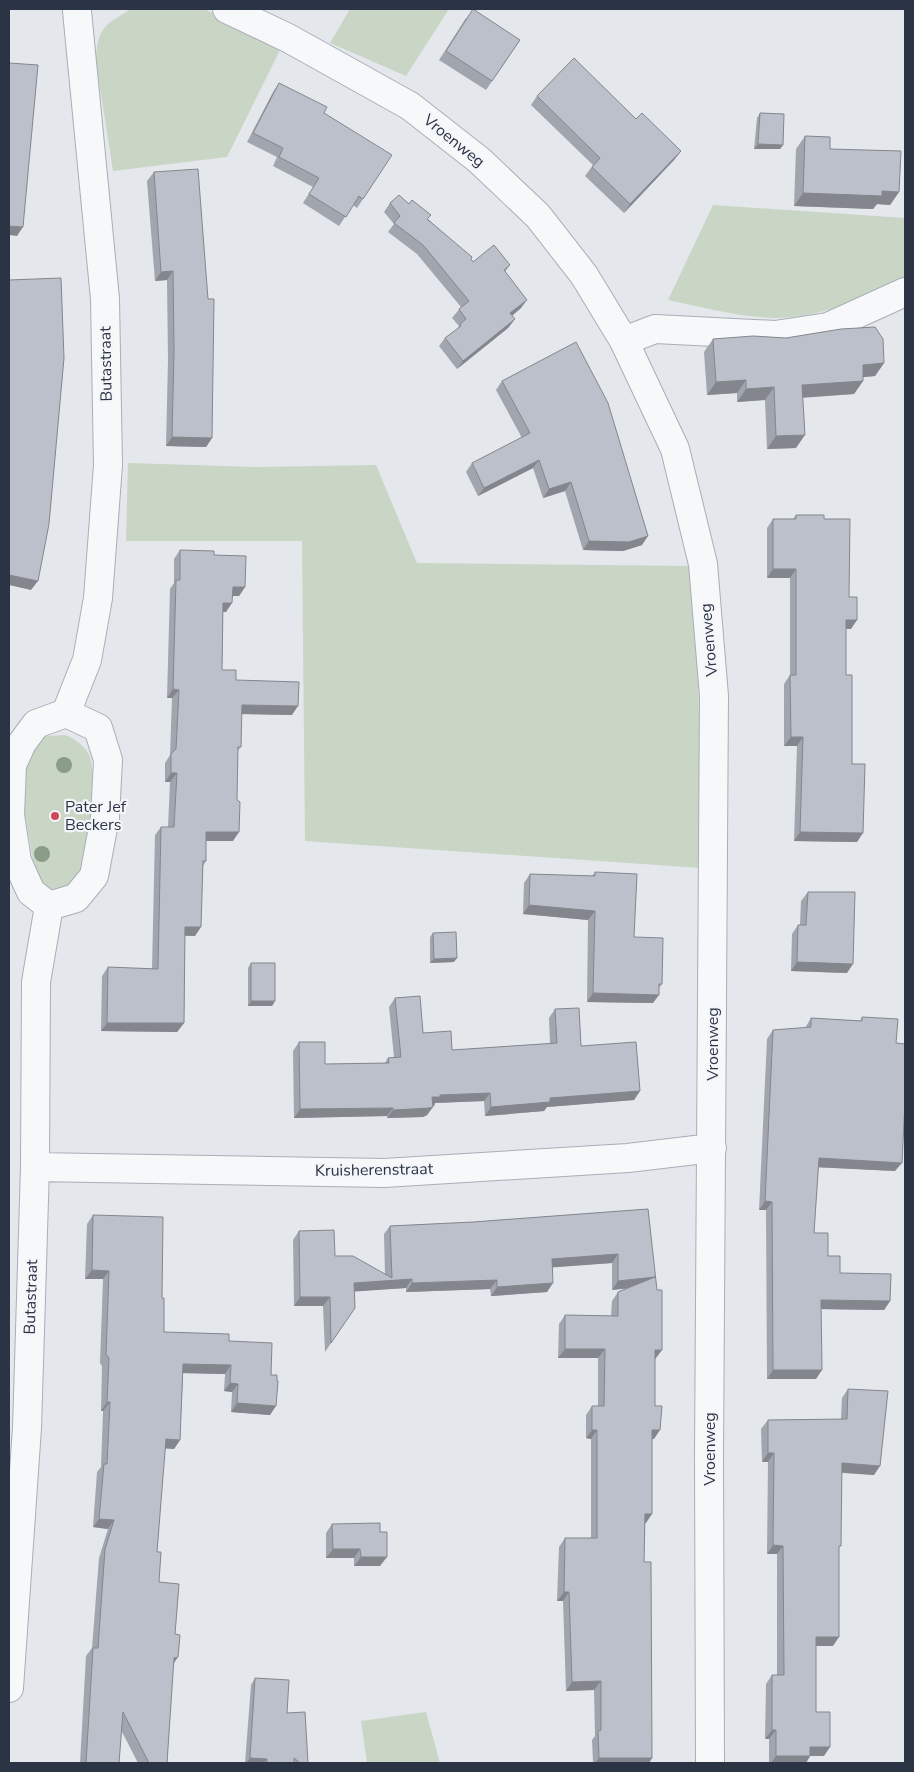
<svg xmlns="http://www.w3.org/2000/svg" width="914" height="1772" font-family="'Nunito Sans',sans-serif">
  <style>
    .green { fill: #c9d6c5 }
    .lines { fill: none; stroke-linecap: round; stroke-linejoin: round }
    .minor-casing { stroke: #a9aeb7; stroke-width: 30 }
    .minor { stroke: #f7f8fa; stroke-width: 28 }
    .tree { fill: #899d89 }
    .wall { fill: #a1a5ae }
    .shaded-wall { fill: #83868d }
    .building { fill: #bbc0ca; stroke: #83868d }
    .poi-dot { fill: #d1495b; stroke: #f4f6f9; stroke-width: 2 }
    .labels { text-anchor: middle; dominant-baseline: central; stroke-width: 4.5; stroke-linejoin: round; paint-order: stroke }
    .street-label { font-size: 16px; fill: #2b3445; stroke: #f4f6f9 }
    .poi-label { font-size: 16px; fill: #2b3445; stroke: #f4f6f9; text-anchor: start }
  </style>
  <rect width="100%" height="100%" fill="#e4e7ec"/>
  <path class="green" d="M130,9H204L282,46L227,157L113,171L96,62C96,50 97,34 107,25C113,19 123,15 130,9Z
    M350,9H449L406,76L330,43Z
    M713,205L905,218V277C867,298 822,317 778,318C742,318 702,307 668,300Z
    M128,463L258,467L376,465L417,563L690,566L698,659L701,868L305,841L302,541H126Z
    M65,735C75,738 86,747 90,757C96,776 92,849 85,868C82,874 79,879 76,885L52,891L45,888L36,878L24,808L23,768L35,742L46,736Z
    M426,1712L440,1763H367L361,1721Z"/>
  <g class="lines">
    <defs>
      <path id="minor" d="M227,9L288,38L410,106L479,160L538,216L584,275L624,341L675,449L703,564L714,696L709,1456L710,1763
        M624,341L655,329L775,335L828,327L905,292
        M66,713L87,660L98,598L108,465L105,299L77,11
        M66,713L98,728L108,760L105,817L94,876L76,898L49,906L31,892L17,861L10,815L12,765L22,743L36,724Z
        M35,1167L384,1173L628,1158L712,1148
        M9,1688L27,1428L35,1167L36,982L49,906"/>
    </defs>
    <use href="#minor" class="minor-casing"/>
    <use href="#minor" class="minor"/>
  </g>
  <g class="tree">
    <circle cx="64" cy="765" r="8"/>
    <circle cx="42" cy="854" r="8"/>
  </g>
  <path class="wall" d="M466,18L520,40L486,90L439,60Z
    M279,83L324,113L363,199L357,208L353,205L339,226L303,203L313,187L273,166L277,157L247,142L273,92Z
    M537,96L636,119L681,151L674,160L624,213L585,176L593,165L531,105Z
    M760,113L783,145L780,149H754L757,118Z
    M805,136L830,149L899,192L890,205L877,204L873,209L794,206L796,149Z
    M154,172L212,438L206,447L166,446L168,360L167,280L155,281L147,181Z
    M390,203L428,219L471,259L473,262L510,265L505,272L521,308L512,316L515,319L508,328L457,369L439,346L445,338L457,329L459,326L452,318L461,307L417,254L388,232L394,224L384,212Z
    M713,339L884,363L875,376L863,377V381L854,394L802,398L796,448L767,449L765,400L737,402V393L707,395L704,352Z
    M502,381L642,545L623,551L583,550L565,491L543,498L533,468L478,496L466,472L472,463L522,438L496,390Z
    M796,515L824,519L849,597L851,629H846V675L857,842L794,841L797,746H784V684L790,675V578H767V528L773,519H793Z
    M180,550L214,555L245,587L239,596H232L226,612H223L222,670L236,680L292,715L241,714V747L238,750L233,841H206V861L203,866L195,936H185L184,1023L177,1032L101,1031L102,976L108,967L152,969L155,835L161,827H168L170,782H165V763L170,755L172,698H167L170,589L174,583V559Z
    M595,872L662,984L659,988L653,1003L587,1002L588,920L523,914L524,883L530,874L592,876Z
    M808,892L847,973L791,971L792,934L798,925H800L801,901Z
    M433,933L454,962L430,963V937Z
    M251,963L275,1001L272,1006H248V968Z
    M395,998L423,1033L452,1050L550,1044L549,1018L555,1009L581,1046L640,1091L634,1100L547,1107L544,1111L485,1116L484,1101L435,1103L434,1106H433L427,1115L423,1117L387,1118V1116L294,1118L293,1051L299,1042L325,1064L385,1063L388,1058L394,1057L389,1007Z
    M862,1017L896,1043L905,1111L895,1171L818,1167L814,1233L840,1273L890,1301L884,1310L821,1309L816,1379H767L766,1210H759L767,1039L773,1030L805,1028L811,1018L860,1021Z
    M648,1209L662,1350L655,1359L654,1439H652L646,1523H645L644,1562L652,1758L649,1763H593L592,1740L595,1736L594,1690L566,1691L563,1601H557L559,1547L565,1538H591V1439L586,1438V1415L592,1406H598V1358H558L559,1324L565,1315L611,1316L612,1301L618,1292L628,1288L612,1290V1263L552,1267L547,1292L491,1296L490,1289L406,1292V1288L354,1291L355,1308L325,1352L323,1306H294L293,1240L299,1231L335,1256L385,1274L384,1234L390,1226L473,1222Z
    M93,1215L162,1298L164,1332L229,1341L270,1415L231,1412L232,1392L224,1391L225,1374L183,1373L180,1440L174,1449L165,1448L157,1552L159,1582L173,1665L167,1763H138L121,1730L119,1763H80L86,1656L92,1648L99,1558L108,1529L93,1527L97,1472L101,1467L103,1411H101L102,1366L100,1363L103,1279H85L87,1224Z
    M848,1389L874,1475L842,1473L839,1550L833,1646H816V1712L824,1756H810L806,1763H769V1739H765L766,1684L772,1675H777V1554H767L768,1462H762L761,1429L768,1420L841,1419L842,1398Z
    M332,1524L380,1566H354V1558H326V1533Z
    M255,1678L287,1713L308,1763H245L251,1685Z"/>
  <path class="shaded-wall" d="M758,144L783,145L780,149H754Z
    M681,151L674,160L624,213L630,204Z
    M882,191L899,192L890,205L877,204L873,209L794,206L803,193Z
    M9,226L23,227L17,236L9,235Z
    M173,271L167,280L155,281L161,272Z
    M527,300L521,308L504,322L510,313Z
    M515,319L508,328L457,369L463,361Z
    M884,363L875,376L854,378L863,365Z
    M746,380L737,393L707,395L716,382Z
    M863,381L854,394L793,398L802,385Z
    M774,387L765,400L737,402L746,389Z
    M805,435L796,448L767,449L776,436Z
    M172,437L212,438L206,447L166,446Z
    M539,460L533,468L478,496L484,488Z
    M571,482L565,491L543,498L549,489Z
    M648,536L642,545L623,551L583,550L589,541Z
    M773,569H796L790,578H767Z
    M9,575L38,581L31,590L9,585Z
    M233,587H245L239,596H227Z
    M223,603H232L226,612H217Z
    M846,620H857L851,629H840Z
    M173,689L179,690L172,698H167Z
    M242,705L298,706L292,715L236,714Z
    M791,737H803L797,746H784Z
    M171,773H177L170,782H165Z
    M206,832H239L233,841H200Z
    M800,832L863,833L857,842L794,841Z
    M529,905L595,911L588,920L523,914Z
    M185,927H201L195,936L179,935Z
    M457,958L454,962L430,963L434,959Z
    M797,962L853,964L847,973L791,971Z
    M593,993L659,995L653,1003L587,1002Z
    M251,1001H275L272,1006H248Z
    M107,1023H184L177,1032L101,1031Z
    M640,1091L634,1100L547,1107L544,1111L485,1116L491,1107L550,1098Z
    M490,1093L484,1101L435,1103L434,1106H426L432,1097L440,1095Z
    M433,1107L427,1115L423,1117L387,1118L393,1110Z
    M393,1108L387,1116L294,1118L300,1109Z
    M819,1158L902,1163L895,1171L812,1167Z
    M765,1201L772,1202L766,1210H759Z
    M618,1254L612,1263L545,1268L552,1259Z
    M92,1270L109,1271L103,1279H85Z
    M655,1277L648,1286L612,1290L618,1281Z
    M412,1279L406,1288L348,1292L354,1283Z
    M497,1280L490,1289L406,1292L412,1283Z
    M553,1283L547,1292L491,1296L497,1287Z
    M300,1297H330L323,1306H294Z
    M821,1300L890,1301L884,1310L815,1309Z
    M565,1349H605L598,1358H558Z
    M655,1350H662L655,1359H648Z
    M183,1364L231,1365L225,1374L177,1373Z
    M773,1370H822L816,1379H767Z
    M230,1383L238,1384L232,1392L224,1391Z
    M107,1402H110L103,1411H101Z
    M237,1403L276,1406L270,1415L231,1412Z
    M592,1430H597L591,1439L586,1438Z
    M652,1430H660L654,1439H645Z
    M166,1439L180,1440L174,1449L160,1448Z
    M768,1453H774L768,1462H762Z
    M842,1463L880,1466L874,1475L836,1472Z
    M645,1514H652L646,1523H638Z
    M99,1519L114,1520L108,1529L93,1527Z
    M773,1545L783,1546L777,1554H767Z
    M333,1549H360L354,1558H326Z
    M361,1557H387L380,1566H354Z
    M564,1592H569L563,1601H557Z
    M816,1637H839L833,1646H810Z
    M178,1657L172,1666L174,1658Z
    M601,1681L594,1690L566,1691L572,1682Z
    M772,1730H776L769,1739H765Z
    M810,1747H830L824,1756H804Z
    M776,1756H810L806,1763H771Z
    M250,1758L267,1759L264,1763H246Z
    M599,1758H652L649,1763H595Z"/>
  <path class="building" d="M473,9L520,40L492,81L446,51Z
    M574,58L636,119L642,113L681,151L630,204L592,167L600,158L537,96Z
    M9,63L38,65L23,227L9,226Z
    M279,83L327,107L324,113L392,155L363,199L359,196L346,217L309,194L319,178L279,157L283,148L253,133Z
    M760,113L784,114L783,145L758,144Z
    M805,136L830,137V149L901,151L899,192L882,191V196L803,193Z
    M198,169L208,299H214L212,438L172,437L174,351L173,271L161,272L154,172Z
    M399,195L409,204L412,200L431,215L427,219L472,257L471,259L473,262L494,245L510,265L504,270L527,300L510,313L515,319L463,361L445,338L461,326L460,324L466,319L459,309L469,301L423,245L394,223L400,216L390,203Z
    M61,278L64,358L49,524L38,581L9,575V280Z
    M875,327L883,339L884,363L863,365V381L802,385L805,435L776,436L774,387L746,389V380L716,382L713,339L753,336L786,338L841,329Z
    M576,342L608,403L648,536L629,542L589,541L571,482L549,489L539,460L484,488L472,463L530,433L502,381Z
    M796,515H824V519H850L849,597H857V620H846V675H852V764H865L863,833L800,832L803,737H791L790,675H796V569H773V519H796Z
    M180,550L214,551V555L246,556L245,587H233L232,603H223L222,670H236V680L299,682L298,706L242,705L241,747H238L237,800L240,802L239,832H206V861H203L201,927H185L184,1023H107L108,967L158,969L161,827H174L177,773H171V754L176,749L179,690L173,689L176,580H180Z
    M595,872L637,874L634,937L663,938L662,984H659V995L593,993L595,911L529,905L530,874L595,876Z
    M808,892H855L853,964L797,962L798,925H806Z
    M456,932L457,958L434,959L433,933Z
    M251,963H275V1001H251Z
    M420,996L423,1033L451,1031L452,1050L557,1043L555,1009L579,1008L581,1046L636,1042L640,1091L550,1098V1102L491,1107L490,1093L440,1095V1097H432L433,1107L429,1108L393,1110V1108L300,1109L299,1042H325V1064L389,1063L388,1058L401,1057L395,998Z
    M862,1017L898,1019L896,1043L905,1044V1102L902,1163L819,1158L814,1233H828V1256H840V1273L891,1274L890,1301L821,1300L822,1370H773L772,1202L765,1201L773,1030L811,1027V1018L862,1021Z
    M648,1209L657,1290H662V1350H655V1406H662L660,1430H652V1514H645L644,1562H651L652,1758H599L598,1731L601,1730V1681L572,1682L569,1592H564L565,1538H597V1430H592V1406H604L605,1349H565V1315L618,1316V1292L655,1277L618,1281V1254L552,1259L553,1283L497,1287V1280L412,1283V1279L354,1283L355,1308L331,1343L330,1297H300L299,1231L334,1230L335,1256H353L392,1278L390,1226L473,1222Z
    M93,1215L163,1217L162,1298H164V1332L229,1334V1341L272,1343L271,1375H277V1381H278L276,1406L237,1403L238,1384L230,1383L231,1365L183,1364L180,1440L166,1439L157,1552H161L159,1582L179,1584L175,1634L180,1635L178,1657L174,1658L167,1763H149L123,1712L119,1763H86L93,1648H98L105,1549L114,1520L99,1519L104,1464H107L110,1402H107L109,1358L106,1354L109,1271L92,1270Z
    M848,1389L888,1391L880,1466L842,1463L841,1546H839V1637H816V1712H830V1747H810V1756H776V1730H772V1675H784L783,1546L773,1545L774,1453H768V1420L847,1419Z
    M380,1523V1532H387V1557H361L360,1549H333L332,1524Z
    M255,1678L289,1680L287,1713L305,1712L308,1763H300L294,1758V1763H267V1759L250,1758Z"/>
  <circle class="poi-dot" cx="55" cy="816" r="5"/>
  <g class="labels">
    <g class="street-label">
      <text transform="translate(454 141) rotate(39)">Vroenweg</text>
      <text transform="translate(106 364) rotate(-91)">Butastraat</text>
      <text transform="translate(709 640) rotate(-95)">Vroenweg</text>
      <text transform="translate(713 1044) rotate(-90)">Vroenweg</text>
      <text transform="translate(374 1170) rotate(-1)">Kruisherenstraat</text>
      <text transform="translate(31 1297) rotate(-88)">Butastraat</text>
      <text transform="translate(710 1449) rotate(-90)">Vroenweg</text>
    </g>
    <g class="poi-label">
      <text x="65" y="807">Pater Jef<tspan x="65" dy="18">Beckers</tspan></text>
    </g>
  </g>
  <rect width="914" height="1772" fill="none" stroke="#2b3445" stroke-width="20"/>
</svg>
